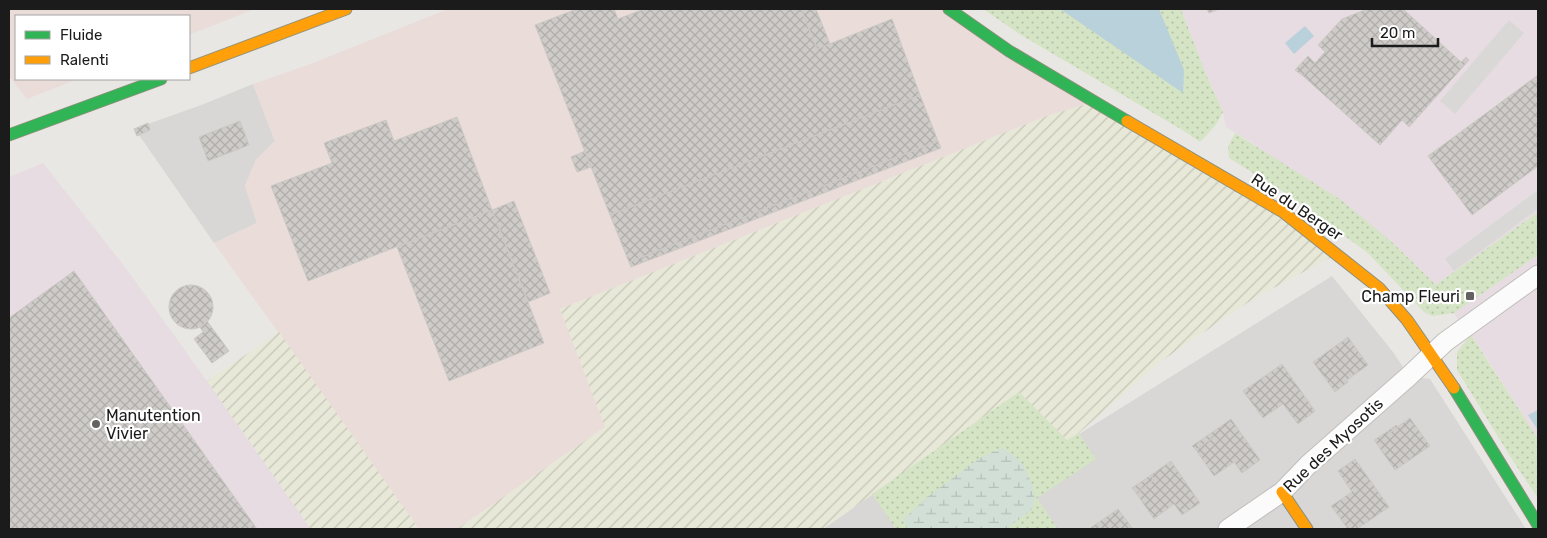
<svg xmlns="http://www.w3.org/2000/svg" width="1547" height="538" font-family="Rubik,sans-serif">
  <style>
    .residential { fill: #d8d7d5 }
    .commercial { fill: #eadcd9 }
    .industrial { fill: #e6dce1 }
    .farmland { fill: url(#farmland-furrows) }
    .grass { fill: url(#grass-dots) }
    .wetland { fill: url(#wetland-marsh) }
    .parking { fill: #d9d8d7 }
    .water { fill: #b9d1da }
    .building { fill: url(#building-cross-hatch); stroke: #ccc9c5 }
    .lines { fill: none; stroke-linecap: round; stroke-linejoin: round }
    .street-casing { stroke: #c0bfbe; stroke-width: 21 }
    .fast-casing { stroke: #8e907d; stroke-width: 13 }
    .slow-casing { stroke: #8e907d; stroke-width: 13 }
    .street { stroke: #fcfbfb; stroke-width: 19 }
    .fast { stroke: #30b455; stroke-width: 11 }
    .slow { stroke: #ff9f0a; stroke-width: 11 }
    .poi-dot { fill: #636261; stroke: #fff; stroke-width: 2 }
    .labels { text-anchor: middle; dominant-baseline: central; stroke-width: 4.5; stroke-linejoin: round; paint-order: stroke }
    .street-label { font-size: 16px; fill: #1b1b1b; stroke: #fff }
    .poi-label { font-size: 16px; fill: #1b1b1b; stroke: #fff; text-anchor: end }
  </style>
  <defs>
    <pattern id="farmland-furrows" width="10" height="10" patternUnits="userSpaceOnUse" patternTransform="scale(1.25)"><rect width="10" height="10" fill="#e7e8d7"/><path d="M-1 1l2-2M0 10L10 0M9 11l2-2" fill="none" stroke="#c6c6b8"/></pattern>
    <pattern id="grass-dots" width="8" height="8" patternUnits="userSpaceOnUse" patternTransform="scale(1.25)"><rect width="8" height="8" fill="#d4e4c4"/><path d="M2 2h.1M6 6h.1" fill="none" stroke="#b5c3a8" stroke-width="1.8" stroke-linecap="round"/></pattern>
    <pattern id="wetland-marsh" width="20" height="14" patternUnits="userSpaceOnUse" patternTransform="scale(1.25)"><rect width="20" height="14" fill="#d2dfd7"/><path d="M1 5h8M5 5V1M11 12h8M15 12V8" fill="none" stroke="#b4bfb8"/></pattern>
    <pattern id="building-cross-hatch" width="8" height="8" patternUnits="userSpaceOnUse" patternTransform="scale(1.25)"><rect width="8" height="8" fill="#cecbc8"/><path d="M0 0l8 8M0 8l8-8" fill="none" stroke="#b0aeab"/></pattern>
  </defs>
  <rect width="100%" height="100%" fill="#e9e7e3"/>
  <path class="residential" d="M253,84L275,141L256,160L245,186L257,223L214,243L139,135L137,136L134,129L204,104Z
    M1332,276L1393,352L1409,376L1430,379L1526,529H823L1019,392L1068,441Z"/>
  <path class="commercial" d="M9,9H255L189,35V16H16V79H78L27,99L9,76Z
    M448,9H949L1094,102L1047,116L560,309L605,427L457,529H419L214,243L257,223L245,186L256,160L275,141L253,84L313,63Z"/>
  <path class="industrial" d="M1181,9H1538V212L1436,285L1393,243L1255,145L1226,127L1223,112L1207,77Z
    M43,163L125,267L207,381L311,529H9V177Z
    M1538,255V439L1486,357L1471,335L1463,328L1454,313Z"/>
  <path class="farmland" d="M1094,102L1337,254L1253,299L1160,362L1079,433L1067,441L1019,392L823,529H457L605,427L560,309L1047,116Z
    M279,332L419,529H311L207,381Z"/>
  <path class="grass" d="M983,9H1181L1207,77L1223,112L1215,126L1200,142L1184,131L1021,35Z
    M1235,133L1341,200L1393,243L1436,285L1538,212V255L1454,313L1432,316L1424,312L1368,253L1287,194L1229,158L1228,147Z
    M1471,335L1538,439V498L1513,461L1457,370V352Z
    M1019,392L1067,440L1079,433L1096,459L1037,498L1058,529H896L872,494Z"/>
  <path class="wetland" d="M1003,448C1008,452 1014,455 1019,460C1027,468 1041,500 1031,510C1024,517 1014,522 1007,529H907L904,519L926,498L978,459Z"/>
  <path class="parking" d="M1509,20L1524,33L1455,114L1440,101Z
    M1538,190V209L1454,271L1445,259Z"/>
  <path class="water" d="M1060,9H1159L1184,70L1183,93Z
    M1305,26L1314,36L1294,54L1285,43Z
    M1538,410V430L1528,415Z"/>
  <path class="building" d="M577,9H614L618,19L644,9H801L817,49L892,19L920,95L610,215L535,25Z
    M801,9H816L830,44L817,49Z
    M1207,9H1219L1209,13Z
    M1367,9H1403L1461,62L1466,57L1469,60L1409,127L1402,120L1380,145L1303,76L1325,52L1318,45L1342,19Z
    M1308,56L1315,63L1303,76L1295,70Z
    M1538,75V166L1472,215L1428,156Z
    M920,95L938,141L629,262L610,215Z
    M457,117L492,210L308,281L271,186L332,163L324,143L386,120L394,141Z
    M240,121L249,145L208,161L199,137Z
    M148,123L150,130L137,136L134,129Z
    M938,141L941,148L631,267L629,262Z
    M585,151L591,167L577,172L571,157Z
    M514,201L550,293L528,302L492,210Z
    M492,210L544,343L449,381L397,247Z
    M74,271L257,529H9V318Z
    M169 307a22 22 0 1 1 44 0a22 22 0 1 1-44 0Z
    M207,321L229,351L212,363L194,339L203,332L200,327Z
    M1348,337L1368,365L1347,380L1348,382L1335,392L1313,362Z
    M1282,364L1315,411L1298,424L1283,404L1263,418L1243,391Z
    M1410,418L1430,446L1395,470L1374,440L1388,431L1389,433Z
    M1231,419L1260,460L1242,473L1234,462L1214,476L1196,450L1214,437L1211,433Z
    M1396,425L1398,427L1389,433L1388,431Z
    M1211,433L1214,437L1196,450L1192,446Z
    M1355,459L1389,507L1357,529H1348L1331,506L1352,492L1338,471Z
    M1171,461L1200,503L1182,515L1174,504L1154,519L1136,493L1154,480L1151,475Z
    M1151,475L1154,480L1136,493L1132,488Z
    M1118,509L1133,529H1089Z"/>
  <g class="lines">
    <defs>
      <path id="street" d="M1228,529L1282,492L1308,465L1409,376L1445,342L1538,275"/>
      <path id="fast" d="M949,9L1009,51L1127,121
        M9,135L161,79
        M1454,388L1538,525"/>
      <path id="slow" d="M189,68L346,9
        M1127,121L1283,212L1379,288L1407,320L1454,388
        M1282,492L1307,529"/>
    </defs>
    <use href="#street" class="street-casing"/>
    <use href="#fast" class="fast-casing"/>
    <use href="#slow" class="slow-casing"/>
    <use href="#street" class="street"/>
    <use href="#fast" class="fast"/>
    <use href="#slow" class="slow"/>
  </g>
  <g class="poi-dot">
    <rect x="1465" y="291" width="10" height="10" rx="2.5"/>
    <circle cx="96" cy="424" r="5"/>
  </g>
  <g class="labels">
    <g class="street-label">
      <text transform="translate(1297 207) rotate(34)">Rue du Berger</text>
      <text transform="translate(1333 445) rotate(-43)">Rue des Myosotis</text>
    </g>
    <g class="poi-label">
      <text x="1460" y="296">Champ Fleuri</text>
      <text x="106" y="415" text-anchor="start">Manutention<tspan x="106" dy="18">Vivier</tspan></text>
    </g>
  </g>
  <rect width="1547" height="538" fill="none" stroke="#1b1b1b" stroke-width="20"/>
  <rect x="15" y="15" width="175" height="65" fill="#ffffff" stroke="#a4a4a4"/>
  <rect x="25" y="31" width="25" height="8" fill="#30b455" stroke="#a4a4a4"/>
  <text x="60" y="40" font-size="15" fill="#1b1b1b">Fluide</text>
  <rect x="25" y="56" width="25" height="8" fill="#ff9f0a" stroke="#a4a4a4"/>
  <text x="60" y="65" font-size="15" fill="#1b1b1b">Ralenti</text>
  <path d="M1372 38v8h66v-8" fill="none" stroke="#1b1b1b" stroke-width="2.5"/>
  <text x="1380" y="38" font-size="15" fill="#1b1b1b" stroke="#ffffff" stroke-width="4" paint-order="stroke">20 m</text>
</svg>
